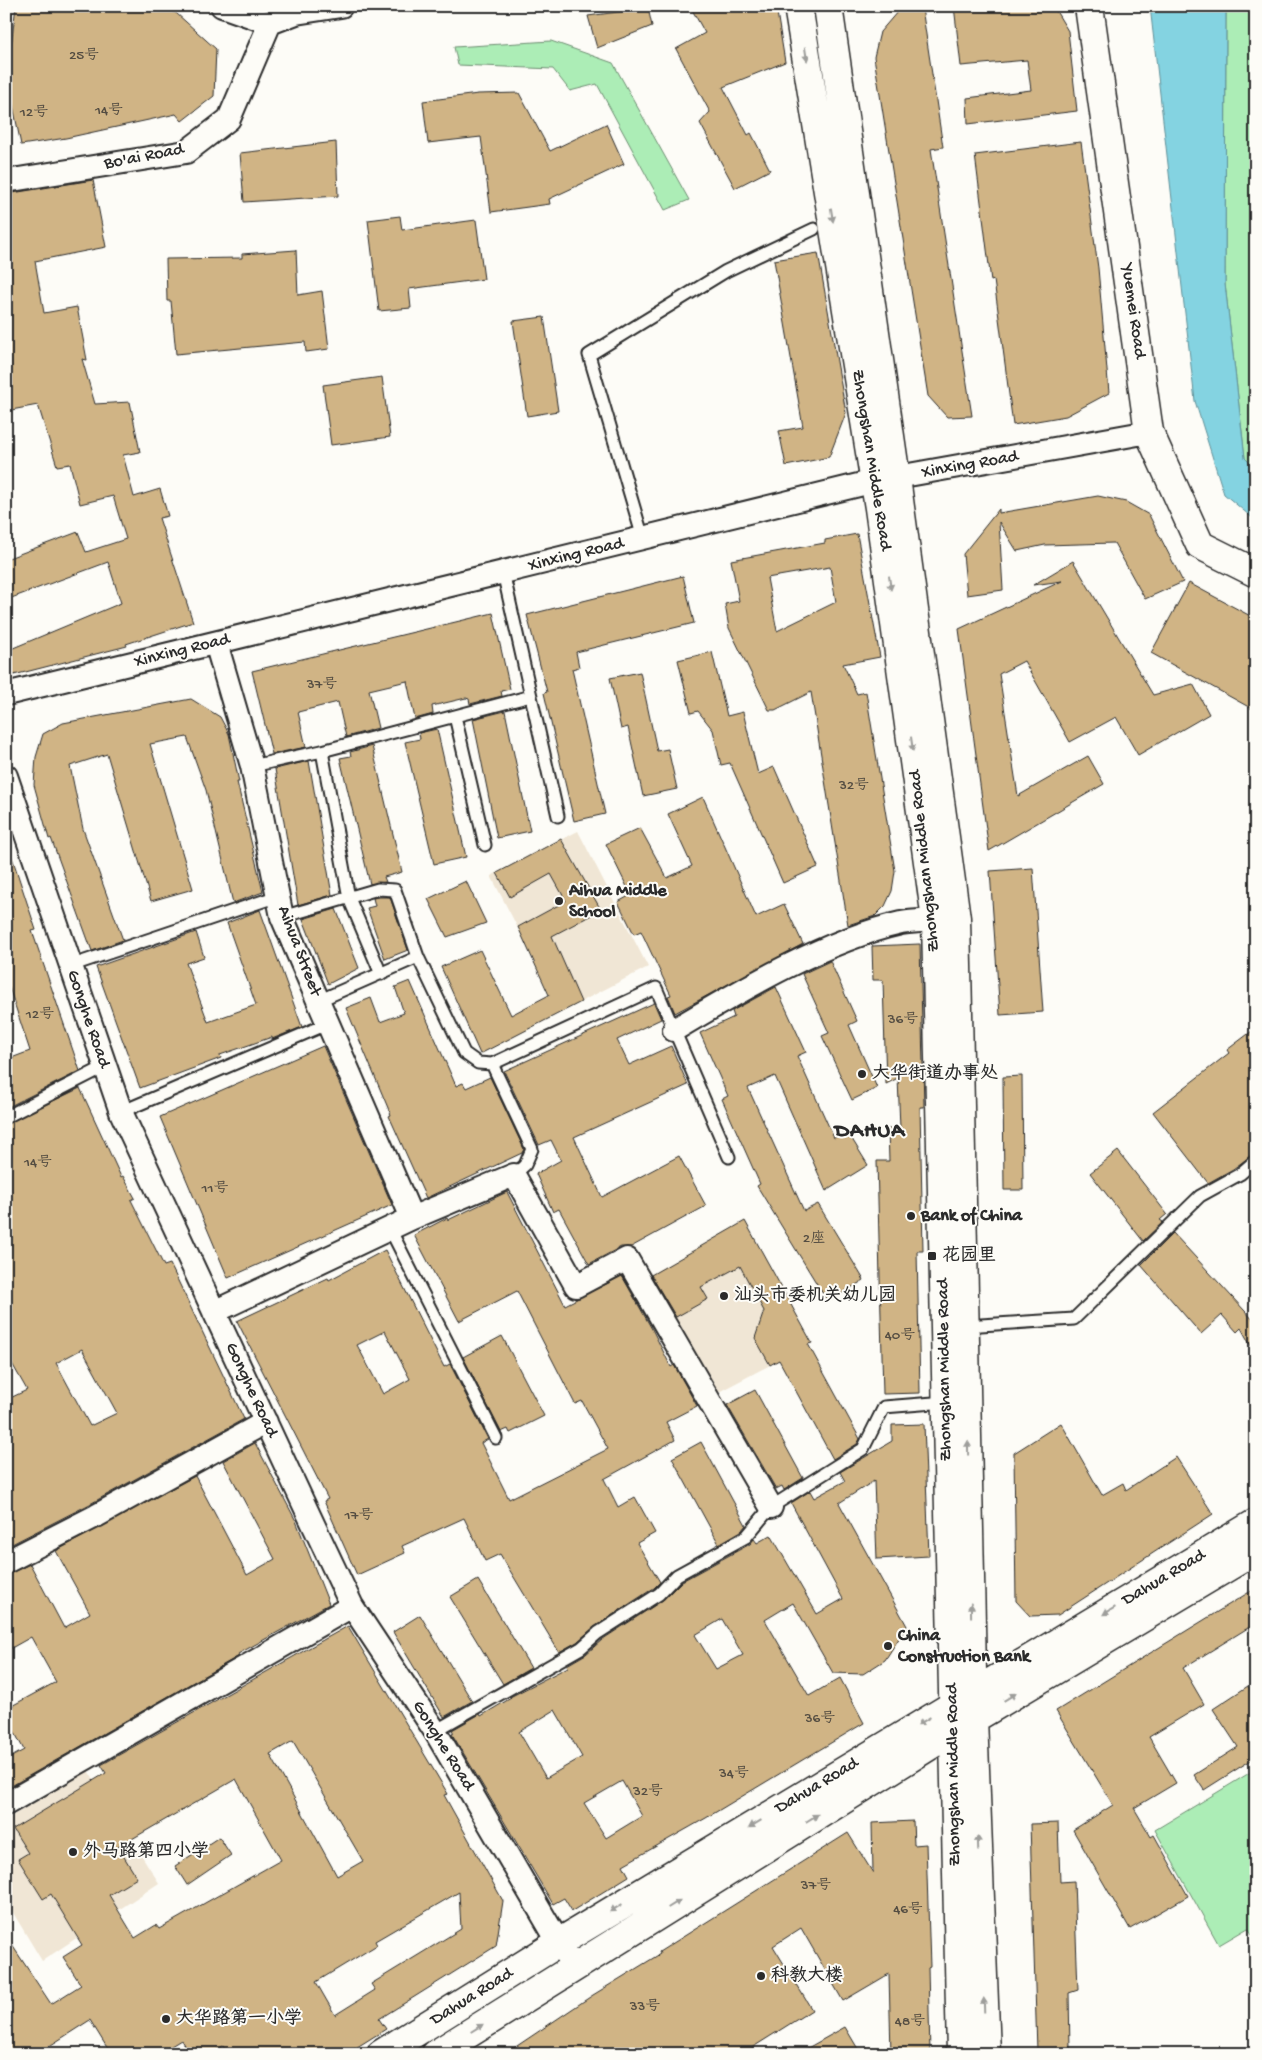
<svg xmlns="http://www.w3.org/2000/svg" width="1262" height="2060" font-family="'Gochi Hand','LXGW WenKai TC',sans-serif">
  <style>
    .built { fill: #f0e6d5 }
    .green { fill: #acedb6; stroke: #6c8c70 }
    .water { fill: #84d3e1; stroke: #609098 }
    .building { fill: #d0b485; stroke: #2b2b2b; fill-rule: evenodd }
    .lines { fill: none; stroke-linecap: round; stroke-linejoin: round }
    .lane-casing { stroke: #2b2b2b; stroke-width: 15 }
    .street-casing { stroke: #2b2b2b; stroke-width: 26 }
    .secondary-casing { stroke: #2b2b2b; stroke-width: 31 }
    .lane { stroke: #fdfcf7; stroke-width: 11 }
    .street { stroke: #fdfcf7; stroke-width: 22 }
    .secondary { stroke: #fdfcf7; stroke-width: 28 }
    .oneway { fill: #9e9e9b }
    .poi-dot { fill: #2b2b2b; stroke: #fdfcf7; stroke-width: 2 }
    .labels { text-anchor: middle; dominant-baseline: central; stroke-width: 4; stroke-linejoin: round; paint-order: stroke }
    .number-label { font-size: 15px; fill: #544d42 }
    .street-label { font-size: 18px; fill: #2b2b2b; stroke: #fdfcf7 }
    .poi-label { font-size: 18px; font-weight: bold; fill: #2b2b2b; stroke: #fdfcf7; text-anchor: start }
    .district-label { font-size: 22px; font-weight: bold; letter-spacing: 1px; fill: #2b2b2b; stroke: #fdfcf7 }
  </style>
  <rect width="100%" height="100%" fill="#fdfcf7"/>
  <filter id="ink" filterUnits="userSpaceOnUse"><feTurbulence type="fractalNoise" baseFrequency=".02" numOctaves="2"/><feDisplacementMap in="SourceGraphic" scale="10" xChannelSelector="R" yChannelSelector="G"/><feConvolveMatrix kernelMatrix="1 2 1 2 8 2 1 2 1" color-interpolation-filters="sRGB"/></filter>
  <g filter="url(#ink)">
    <path class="built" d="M578,831L648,967L561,1012L491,876Z
      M745,1221L812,1343L715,1394L673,1318L651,1274Z
      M87,1769L159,1883L42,1961L6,1901V1820Z"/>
    <path class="green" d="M1226,6H1256V469L1245,458L1225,284Z
      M551,41L613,63L689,200L665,210L597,84L570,91L553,69L458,65L454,47Z
      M1256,1769V1940L1248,1928L1219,1945L1155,1830Z"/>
    <path class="water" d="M1150,6H1226L1225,284L1245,458L1256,469V521L1224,494L1195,401Z"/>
    <path class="building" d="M16,6H155L176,13L216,49L214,96L182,121L176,114L66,138L21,145L6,71V46H11Z
      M690,6H776L785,62L723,87L748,135L751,133L770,170L735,188L700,123L710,112L676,49L705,33Z
      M954,6H1053L1068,31L1077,111L968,124L967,98L1031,90L1027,60L961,66Z
      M648,8L652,26L597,48L588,16Z
      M922,8L943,147L931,149L972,416L947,417L928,396L874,57L880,32L898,11Z
      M519,93L550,151L606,124L624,164L549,199L550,204L491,212L481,137L428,143L423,101L478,94Z
      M336,142L338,196L244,202L240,153Z
      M1081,142L1098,268L1109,393L1066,416L1013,425L994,280L991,281L975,155Z
      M93,180L106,247L35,261L44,313L77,307L87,360L82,359L95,404L130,402L140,452L123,455L134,497L160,489L168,516L159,518L193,622L126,644L127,646L6,677V651L121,603L108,562L6,600V559L78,532L86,552L126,539L113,496L80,504L70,464L57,466L38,405L6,411V194Z
      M400,216L402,230L476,220L484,279L409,289L411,308L379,311L368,220Z
      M296,250L298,295L322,291L329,349L306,352L305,342L176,354L171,301H167L166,259L242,258V254Z
      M818,253L846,413L829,457L786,466L779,431L803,427L774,260Z
      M544,317L558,411L527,416L513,321Z
      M382,377L390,437L331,445L323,385Z
      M1098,496L1126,502L1149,515L1183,582L1145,599L1114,543L1045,545L1017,551L999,522L1003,590L967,595L963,554L999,509V513Z
      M857,534L880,657L843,664L857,694L866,692L895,871L892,891L885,906L875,916L848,925L811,692L775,710H769L729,628L725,604L739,601L731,560L825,543V540ZM830,567L836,602L777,631L767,578Z
      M1073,561L1153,695L1193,684L1209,714L1138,755L1116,717L1070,742L1024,661L999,674L1018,796L1088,756L1104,784L989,851L959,629L1062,581L1033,585Z
      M683,576L694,623L576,652L579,667L572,669L605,814L574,821L544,693L547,692L527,615Z
      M1189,583L1256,619V711L1151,653Z
      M493,613L510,689L501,691L502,696L470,704L469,699L466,698L432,706L433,714L415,719L407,681L369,690L378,728L346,737L338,702L298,712L306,747L272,754L252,671Z
      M712,652L727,716L743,712L758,774L774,767L818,867L783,883L730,763L721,765L713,730L698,711L691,713L678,660Z
      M640,672L657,751L668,749L677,789L643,796L628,727L621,729L610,678Z
      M191,699L220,717L229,734L239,782H237L263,892L233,903L206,790L187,737L150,744L193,889L151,901L107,754L70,766L83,829L123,940L92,951L51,838L49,839L34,785L36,757L43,734L63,723Z
      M505,711L530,831L497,838L473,719Z
      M437,729L466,857L434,864L405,742L420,739L419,733Z
      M372,746L402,872L384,877L386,882L370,884L340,758L351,756L350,752Z
      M309,761L332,895L298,905L275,769Z
      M703,797L756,917L784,904L803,944L675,1013L668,996L671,995L641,931L634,934L618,902L631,895L606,844L640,828L667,878L692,866L668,814Z
      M561,839L601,910L552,936L581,1002L480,1054L441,967L480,950L511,1015L549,995L518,927L566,901L551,874L510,897L497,873Z
      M9,848L36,930L32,931L80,1071L6,1108V1060L30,1051L6,978V849Z
      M1033,868L1043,1012L1000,1015L990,871Z
      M466,881L486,923L447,937L428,899Z
      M379,897H390L408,950L385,959L367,908L375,906L373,898Z
      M336,909L359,968L328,984L303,919Z
      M260,910L302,1027L272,1039V1037L220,1055L221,1058L140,1088L96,967L196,932L204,957L186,963L208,1022L256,1005L227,923Z
      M920,944L924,1107H920L923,1251H917L920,1393L883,1394L877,1161H889L888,1129L900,1128L898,1078L886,1084L883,980H873L872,946Z
      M830,961L857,1021L849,1025L877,1088L852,1100L822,1036L829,1033L802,974Z
      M410,981L456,1086L463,1083L466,1088L490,1077L524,1149L522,1153L426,1198L389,1116L391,1115L346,1008L371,998L380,1022L404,1013L395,987Z
      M776,987L806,1052L797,1056L834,1138L847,1131L868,1165L826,1191L775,1076L748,1088L804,1211L818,1204L864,1280L828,1302L757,1186L760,1184L722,1099L728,1096L700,1033L734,1017L732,1011Z
      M654,1003L661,1019L617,1040L629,1065L671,1046L688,1085L574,1137L602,1197L679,1156L706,1206L631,1247H621L589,1264L559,1209L553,1212L536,1174L561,1160L551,1140L539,1145L504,1071Z
      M1256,1028V1152L1233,1169L1208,1183L1153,1112L1229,1053L1227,1050Z
      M323,1046L392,1205L228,1278L160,1117Z
      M1022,1076L1023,1190H1004L1003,1077Z
      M80,1088L121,1177L123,1176L135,1198L131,1200L164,1266L170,1264L244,1419L90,1504L12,1544L6,1533V1400L27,1390L6,1353V1124ZM82,1349L117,1413L90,1426L56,1363Z
      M1118,1151L1167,1214L1160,1220L1163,1222L1143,1241L1090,1173Z
      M507,1192L565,1305L622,1276L652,1329L671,1367L674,1365L697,1406L666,1422L675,1440L604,1479L618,1507L635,1497L655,1533L637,1543L660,1582L654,1588L594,1627L577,1642L559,1652L500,1554L485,1561L464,1518L402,1546L405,1553L357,1575L324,1501L328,1499L237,1321L328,1278L329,1280L385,1250L444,1367L450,1364L488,1439L481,1443L509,1499L608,1449L582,1401L575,1404L517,1291L459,1321L414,1235L447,1218L448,1220ZM385,1331L410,1379L383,1394L357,1345Z
      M745,1221L812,1343L808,1344L860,1439L857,1444L833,1459L779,1360L770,1365L755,1338L764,1311L740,1266L701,1287L708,1299L676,1317L651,1275Z
      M1173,1233L1256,1323V1355L1241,1328L1237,1332L1222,1315L1201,1334L1141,1265Z
      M502,1336L544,1416L510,1433L508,1429L501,1432L463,1357Z
      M755,1390L803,1478L784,1490L782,1486L776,1489L727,1405Z
      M1061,1423L1102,1495L1123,1483L1126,1490L1176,1457L1213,1514L1058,1615L1030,1616L1016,1601L1014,1453Z
      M924,1424L929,1556L877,1559L874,1481L839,1503L907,1626L885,1660L863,1674L833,1673L793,1603L765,1620L809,1696L840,1678L864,1723L706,1818L623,1865L629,1876L572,1911L564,1898L553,1904L452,1734L454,1733L452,1730L480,1714L481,1716L511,1698L510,1697L568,1667L567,1665L586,1654L603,1639L663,1600L682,1581L750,1544L754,1539L757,1543L771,1535L817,1614L843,1599L791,1503L810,1491L814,1498L845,1481L840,1472L892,1441V1425ZM722,1619L743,1655L716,1669L695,1635ZM555,1710L582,1757L546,1778L519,1732ZM622,1781L642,1816L606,1838L584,1803Z
      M701,1442L746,1525L741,1531L719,1544L672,1458Z
      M255,1443L296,1521L329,1604L238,1654L239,1656L6,1789V1760L24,1750L6,1716V1709L56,1682L31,1637L6,1651V1575L30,1564L64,1628L90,1613L56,1551L195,1476L247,1575L275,1559L223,1461Z
      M478,1580L531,1668L503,1684L450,1597Z
      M1256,1588V1623L1183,1668L1204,1704L1149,1737L1176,1783L1134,1808L1151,1837L1154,1835L1188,1896L1130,1929L1073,1830L1113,1805L1056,1711Z
      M420,1615L472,1701L444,1717L393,1632Z
      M348,1626L448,1794L444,1795L503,1901L496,1946L379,2019L386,2029L346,2054H228L223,2046L210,2054H189L181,2040L158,2054H111L90,2020L37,2054H6V1936L51,2004L81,1985L63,1957L82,1945L51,1894L43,1899L18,1859L28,1853L13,1829L106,1773L101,1765ZM293,1741L363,1861L337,1876L270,1754ZM236,1779L281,1860L159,1929L156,1925L135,1938L109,1895L137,1878L118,1847ZM459,1892L461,1929L371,1984L375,1990L335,2015L316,1982L377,1945L375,1941Z
      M1248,1686L1256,1699V1757L1204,1790L1194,1775L1238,1747L1213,1709Z
      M913,1821L914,1845L926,1844L930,1967L928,1968L930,2054H891L889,1974L843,2001L801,1928L773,1946L812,2010L742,2054H505L593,1995L660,1954L659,1952L848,1833L873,1873L872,1823Z
      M1058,1823L1060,1882L1074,1881L1078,1990L1069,1993L1070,2050L1037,2051L1030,1824Z
      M219,1837L231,1855L187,1885L175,1866Z
      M845,2027L861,2054H797Z"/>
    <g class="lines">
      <defs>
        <path id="lane" d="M643,538L589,355L726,271L814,229
          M503,572L558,816
          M455,716L485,845
          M322,751L349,898L381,974
          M252,766L322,751L531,696
          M282,917L378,889L395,890L418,957L464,1053L478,1063L492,1064L532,1149L525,1165L514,1175
          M70,966L278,896
          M318,1001L418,957
          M492,1064L656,988L729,1157
          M121,1112L327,1024
          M6,1117L104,1067
          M390,1229L496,1438
          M965,1326L1074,1319L1200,1196L1240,1174L1256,1160
          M435,1731L581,1648L598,1633L659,1594L677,1575L746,1537L771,1507L863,1449L884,1407L946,1402"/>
        <path id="street" d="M222,6L270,23L296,13L341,6
          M6,181L186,152L229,119L270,23
          M216,643L252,766L282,917L412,1218
          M6,694L875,481L1149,432
          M6,776L121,1112L314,1526L352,1606L435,1731L573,1967
          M674,1030C741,990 825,940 901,923C912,921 924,921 936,920
          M214,1312L412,1218L514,1175L576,1286L627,1259L771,1507
          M6,1562L96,1516L266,1422
          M6,1804L352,1606"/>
        <path id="secondary" d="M798,6L879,508L936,920L961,2054
          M828,6L896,478L956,918L973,1718L986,2054
          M1089,6L1149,432L1200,545L1256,573
          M381,2054L560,1942L1256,1523
          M436,2054L953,1731L1256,1550"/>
      </defs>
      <use href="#lane" class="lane-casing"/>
      <use href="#street" class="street-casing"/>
      <use href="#secondary" class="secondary-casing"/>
      <use href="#lane" class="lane"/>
      <use href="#street" class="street"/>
      <use href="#secondary" class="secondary"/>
    </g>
    <defs><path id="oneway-solid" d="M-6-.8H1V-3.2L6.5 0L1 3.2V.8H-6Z" transform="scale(1.25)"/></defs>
    <g class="oneway">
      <use href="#oneway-solid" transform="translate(806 54) rotate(81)"/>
      <use href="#oneway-solid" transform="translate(832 215) rotate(81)"/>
      <use href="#oneway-solid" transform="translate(890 583) rotate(82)"/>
      <use href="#oneway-solid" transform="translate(912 744) rotate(82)"/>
      <use href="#oneway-solid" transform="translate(968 1448) rotate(-91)"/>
      <use href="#oneway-solid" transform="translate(971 1610) rotate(-91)"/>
      <use href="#oneway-solid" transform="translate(1109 1611) rotate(149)"/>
      <use href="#oneway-solid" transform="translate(1010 1697) rotate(-31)"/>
      <use href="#oneway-solid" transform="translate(924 1721) rotate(149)"/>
      <use href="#oneway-solid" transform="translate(812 1818) rotate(-32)"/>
      <use href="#oneway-solid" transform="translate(755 1824) rotate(149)"/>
      <use href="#oneway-solid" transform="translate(978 1843) rotate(-92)"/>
      <use href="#oneway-solid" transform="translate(674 1904) rotate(-32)"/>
      <use href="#oneway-solid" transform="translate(616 1908) rotate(149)"/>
      <use href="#oneway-solid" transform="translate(984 2005) rotate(-92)"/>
      <use href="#oneway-solid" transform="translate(477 2028) rotate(-32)"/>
    </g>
  </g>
  <g class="poi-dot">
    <circle cx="559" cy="901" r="5"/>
    <circle cx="862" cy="1074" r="5"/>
    <circle cx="911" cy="1216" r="5"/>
    <rect x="927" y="1251" width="10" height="10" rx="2.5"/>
    <circle cx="724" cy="1296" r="5"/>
    <circle cx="888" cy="1646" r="5"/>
    <circle cx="73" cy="1852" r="5"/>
    <circle cx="761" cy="1976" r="5"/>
    <circle cx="166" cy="2019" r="5"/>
  </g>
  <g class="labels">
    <g class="number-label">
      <text x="84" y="56">25号</text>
      <text x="109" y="111">14号</text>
      <text x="34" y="113">12号</text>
      <text x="322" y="685">37号</text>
      <text x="854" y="786">32号</text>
      <text x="40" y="1015">12号</text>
      <text x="903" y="1020">36号</text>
      <text x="38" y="1163">14号</text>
      <text x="215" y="1189">11号</text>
      <text x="814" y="1239">2座</text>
      <text x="900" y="1336">40号</text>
      <text x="359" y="1516">17号</text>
      <text x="820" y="1719">36号</text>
      <text x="734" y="1774">34号</text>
      <text x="648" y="1792">32号</text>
      <text x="816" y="1886">37号</text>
      <text x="908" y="1910">46号</text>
      <text x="645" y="2007">33号</text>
      <text x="910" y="2022">48号</text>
    </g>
    <g class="street-label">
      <text transform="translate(144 157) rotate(-11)">Bo'ai Road</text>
      <text transform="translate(1133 311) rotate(82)">Yuemei Road</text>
      <text transform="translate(871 460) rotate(81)">Zhongshan Middle Road</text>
      <text transform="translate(970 465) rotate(-10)">Xinxing Road</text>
      <text transform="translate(576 555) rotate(-14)">Xinxing Road</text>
      <text transform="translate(182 651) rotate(-14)">Xinxing Road</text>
      <text transform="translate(925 861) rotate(-96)">Zhongshan Middle Road</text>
      <text transform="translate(299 951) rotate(69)">Aihua Street</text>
      <text transform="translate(88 1019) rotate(71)">Gonghe Road</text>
      <text transform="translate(945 1370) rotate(-91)">Zhongshan Middle Road</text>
      <text transform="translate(251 1390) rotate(65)">Gonghe Road</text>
      <text transform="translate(1164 1578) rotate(-31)">Dahua Road</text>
      <text transform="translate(443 1746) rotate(58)">Gonghe Road</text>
      <text transform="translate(954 1775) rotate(-91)">Zhongshan Middle Road</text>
      <text transform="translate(817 1786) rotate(-31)">Dahua Road</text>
      <text transform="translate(472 1997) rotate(-32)">Dahua Road</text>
    </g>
    <g class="poi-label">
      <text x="569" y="891">Aihua Middle<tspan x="569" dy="21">School</tspan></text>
      <text x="872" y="1074">大华街道办事处</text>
      <text x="921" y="1216">Bank of China</text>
      <text x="942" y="1256">花园里</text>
      <text x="734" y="1296">汕头市委机关幼儿园</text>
      <text x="898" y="1636">China<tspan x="898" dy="21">Construction Bank</tspan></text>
      <text x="83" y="1852">外马路第四小学</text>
      <text x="771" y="1976">科教大楼</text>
      <text x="176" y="2019">大华路第一小学</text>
    </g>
    <g class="district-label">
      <text x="870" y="1132">DAHUA</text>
    </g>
  </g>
  <rect width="1262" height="2060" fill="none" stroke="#fdfcf7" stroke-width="25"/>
  <rect x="12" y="12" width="1237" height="2035" fill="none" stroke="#2b2b2b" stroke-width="2" filter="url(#ink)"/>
</svg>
